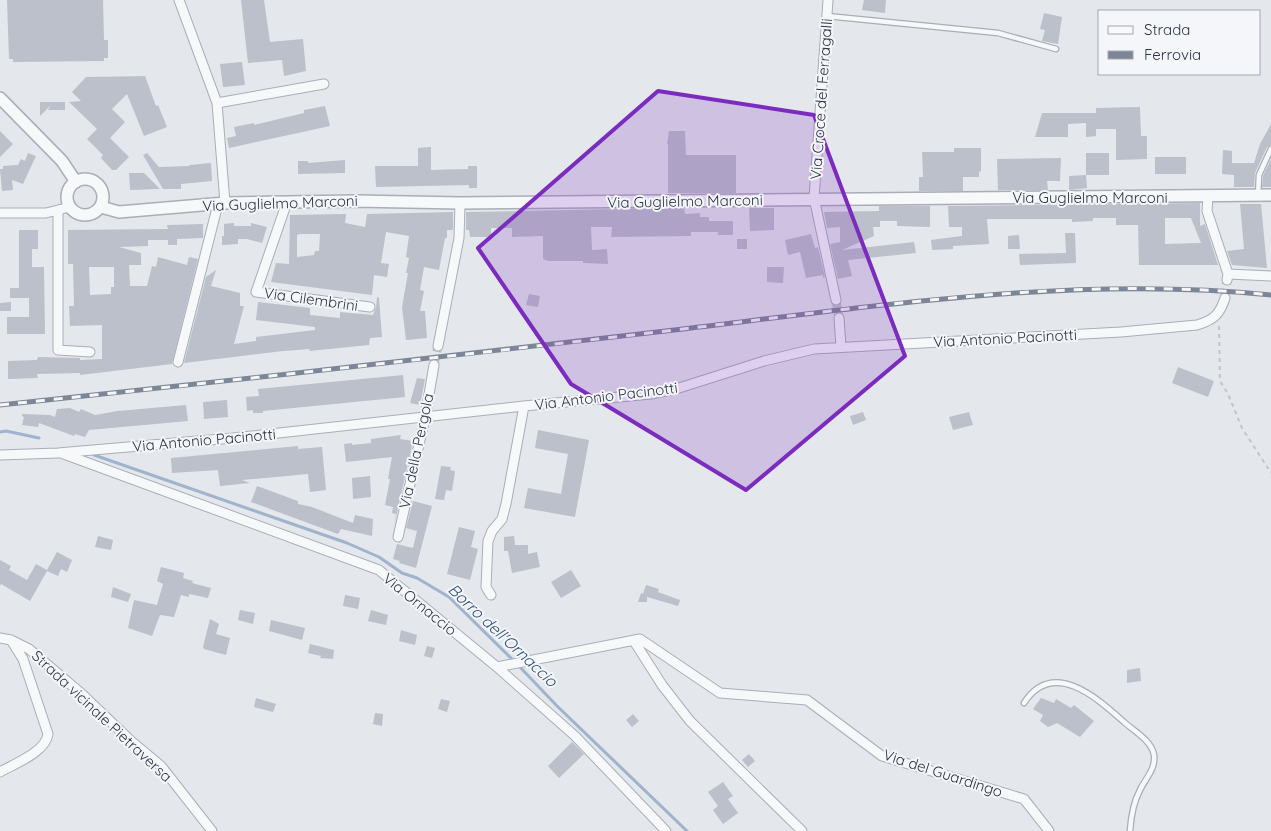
<svg xmlns="http://www.w3.org/2000/svg" width="1271" height="831" font-family="Quicksand,sans-serif">
  <style>
    .lines { fill: none; stroke-linecap: round; stroke-linejoin: round }
    .stream { stroke: #9fb4cc; stroke-width: 3 }
    .building { fill: #bbc0ca; fill-rule: evenodd }
    .minor-tunnel { stroke: #bfc3cb; stroke-width: 9; stroke-dasharray: 9 4.5; stroke-linecap: butt }
    .service-casing { stroke: #a9aeb7; stroke-width: 7 }
    .minor-casing { stroke: #a9aeb7; stroke-width: 11 }
    .tertiary-casing { stroke: #a9aeb7; stroke-width: 14 }
    .path { stroke: #c2c5cb; stroke-width: 2; stroke-dasharray: 4 4; stroke-linecap: butt }
    .service { stroke: #f7f8fa; stroke-width: 4.5 }
    .minor { stroke: #f7f8fa; stroke-width: 9 }
    .tertiary { stroke: #f7f8fa; stroke-width: 11 }
    .rail-casing { stroke: #7d8696; stroke-width: 5 }
    .rail { stroke: #f4f6f9; stroke-width: 3; stroke-dasharray: 9; stroke-linecap: butt }
    .marked { fill: #7b2cbf; fill-opacity: 0.2; stroke: #7b2cbf; stroke-width: 4; stroke-linejoin: round }
    .labels { text-anchor: middle; dominant-baseline: central; stroke-width: 4; stroke-linejoin: round; paint-order: stroke }
    .street-label { font-size: 15px; fill: #2b3445; stroke: #f4f6f9 }
    .water-label { font-size: 16px; font-style: italic; fill: #34527a; stroke: #f4f6f9 }
  </style>
  <rect width="100%" height="100%" fill="#e4e7ec"/>
  <g class="lines">
    <path class="stream" d="M0,432L6,431L39,438
      M94,455L347,543L379,557L402,573L417,578L449,597L514,661
      M518,665L557,706L687,831"/>
  </g>
  <path class="building" d="M7,0H103L104,40H108V58H104V61L13,62V59H9Z
    M241,0H264L270,42L303,39L306,71L284,76L282,60L248,63Z
    M864,0H886L885,13L862,10Z
    M1044,13L1062,17L1058,44L1042,41L1045,30L1040,29Z
    M242,62L245,85L223,87L220,64Z
    M145,76L156,106L158,105L167,127L144,136L127,94L112,109L125,122L110,138L129,157L116,170H112L101,158L103,155L87,139L97,129L69,102L81,101L72,92L86,77Z
    M40,102H65V110H48L51,105L40,116Z
    M325,106L330,126L229,148L227,138L236,136L234,127L254,123V125L304,113V110Z
    M1140,107L1141,136H1147V159L1116,160V129H1096V136L1086,137V123L1068,124V137H1035L1042,113H1096V108Z
    M1271,124V145L1267,147L1255,173L1254,187H1234V175L1222,174L1223,150L1232,151V163H1254L1260,144Z
    M0,131L13,144L0,157Z
    M669,131H685L686,155H736V193H668V144H667Z
    M431,147V170L468,169V166H477V188H469V185L376,187L375,166H418V148Z
    M954,148H981V171L979,172V177H963V191H919V177H923L922,152H954Z
    M28,153L36,156L23,184L12,180L13,190L2,191L0,169H3V166L18,165L21,159L25,161Z
    M147,153L159,167L189,166V165L211,163L212,181L181,184V189H163L143,155Z
    M1086,153H1109V175H1086Z
    M1155,157H1186V174H1155Z
    M1061,158L1060,181H1047L1048,190H998L997,159Z
    M1271,159V187H1262L1263,176Z
    M345,160V173L298,174V161H308V163Z
    M129,173H144L160,189L130,190Z
    M1086,175L1087,188L1069,190V176Z
    M1200,203V226L1205,224L1218,265H1139L1138,225H1116V218H1093V221L1072,222V219H987L989,244L953,246V249L932,250L931,240L962,236V227H949L948,206ZM1165,218H1191L1201,243L1165,244Z
    M1240,204H1261L1267,268L1232,265L1227,251L1244,249Z
    M879,206H930V227L897,226V221H880V227H873L874,236L842,250L914,242L916,253L848,260L852,276L838,279L830,244L840,242V227L827,228L824,212L879,211Z
    M668,208H684L685,214L700,213V217H709V221H733V235H718V232H691V236L611,237L612,227H591L592,250L607,249L608,264L583,263V261H548L543,259V236L512,237V228H491V237H470L469,230H466V212Z
    M749,208H774V230L750,231Z
    M453,212V230H447V238H445L439,270L424,267L420,290L424,291L420,311H425L427,338L406,340L402,307L408,273H406L409,258L406,257L409,236L386,232L381,263L389,264L387,277L374,275L372,295L271,282L276,263L289,264L290,215L346,214L345,223L365,227L367,214ZM300,234H320L319,251H315L314,255L297,257V235Z
    M234,223V226H251V223L267,227L262,243L247,239H238V244L222,245V236H224V224Z
    M203,224V238L177,239V245H168V240H148V246L119,247L141,253V265H129L130,286H147L152,266L156,267L158,257L187,265L189,257L198,259L172,364L80,375V373L37,374L38,378L8,379V361L37,360L38,357L80,358V360L102,359V325L70,326L69,306H74L73,264H68V230L168,229L167,225ZM89,267H114V287H111V294L90,295Z
    M19,230H38V249H32V267H44L45,334H7V317H29V298H10V288H19Z
    M1065,233H1075L1076,263L1020,265L1019,254L1066,253Z
    M811,234L815,248L818,247L825,277L823,278V275L806,278L800,252L788,255L785,240Z
    M1019,235L1020,249H1008V236Z
    M737,239H747V249H737Z
    M767,267H784L783,283L767,282Z
    M216,270L211,286L240,293V306H244L234,344L256,341V337L315,330V327L256,320L258,302L310,308V315L340,318V312L373,315L376,308L377,297L379,298L382,337L370,338L369,345L309,351L310,349L283,351L184,363L206,277Z
    M529,294L540,296L538,307L526,305Z
    M11,302V311H0V303Z
    M1178,367L1214,381L1208,397L1172,383Z
    M403,375L405,397L263,411V413H253V410L247,411L246,397L259,396L258,389Z
    M417,378L425,379L420,405L410,403Z
    M227,400L228,417L204,419L203,402Z
    M186,405L188,421L89,430L85,437L75,434L74,436L39,423L38,427L22,425L24,417L22,416V414L50,415L55,417L57,409L70,408L79,412L81,409L95,415L118,411Z
    M863,412L866,420L853,425L850,416Z
    M969,412L973,425L953,430L949,417Z
    M538,430L589,440L575,517L524,508L528,488L561,494L568,454L535,448Z
    M401,435L400,439L413,441L394,526L396,514L392,513L393,507L385,505L390,479H388L392,457L346,462L344,444L352,443V445L371,443V439Z
    M298,446V449L322,447L326,490L310,492L308,474L242,480L250,483L220,486L218,470L172,473L171,458Z
    M441,466L451,467L450,470L455,471L452,491L446,490L444,500L435,499Z
    M370,476L371,497L353,499L352,478Z
    M257,486L298,501V504L312,507L353,523L355,515L373,519L372,536L341,529L338,534L251,502Z
    M413,501L432,506L416,568L399,563L400,561L393,559L397,544L413,548L417,531L406,528Z
    M459,527L475,531L471,547L478,549L470,580L447,574Z
    M98,536L113,540L111,550L95,547Z
    M514,536L515,545H528V554L537,552L540,567L512,573L508,551H504V537Z
    M57,552L72,560L67,572L61,569L58,576L47,571L30,601L1,584L0,586V560L11,566L9,570L27,580L36,564L47,570Z
    M161,567L184,573L183,578L193,581L192,583L211,588L208,598L189,594V597L181,595L174,617L160,615L152,636L128,628L134,600L157,605L163,584L157,581Z
    M571,570L581,586L561,598L551,582Z
    M646,585L659,589L658,592L680,600L678,606L647,597V602H638L641,593L643,594Z
    M113,587L131,594L128,602L111,597Z
    M345,595L360,598L358,609L343,606Z
    M240,610L255,613L253,624L238,620Z
    M371,610L388,615L386,625L368,621Z
    M210,619L219,624L216,634L230,638L226,655L204,649L203,647Z
    M271,620L305,628L302,640L269,631Z
    M401,630L417,635L415,645L399,641Z
    M310,644L334,650L333,659L320,658L321,656L308,653Z
    M427,646L435,648L432,658L424,656Z
    M1140,668L1141,681L1127,683V670Z
    M256,698L276,704L273,712L254,707Z
    M1041,698L1054,703L1056,699L1071,708L1074,705L1094,721L1080,737L1057,723L1048,727L1040,721L1043,715L1033,709Z
    M441,699L450,701L447,712L438,709Z
    M375,713L383,714L382,726L373,724Z
    M633,714L639,721L632,727L626,720Z
    M572,742L584,754L559,778L548,766Z
    M749,754L755,761L748,767L742,760Z
    M723,782L733,796L728,799L738,813L723,824L713,810L718,806L708,792Z"/>
  <g class="lines">
    <path class="minor-tunnel" d="M1225,298L1227,280
      M836,300L839,318
      M434,365L438,346"/>
    <defs>
      <path id="service" d="M827,16L998,33L1056,49
        M1258,195L1259,175L1271,149
        M1024,703C1053,658 1097,698 1124,722C1134,731 1152,741 1154,755C1156,769 1145,779 1140,790C1133,803 1131,816 1130,831"/>
      <path id="minor" d="M179,0L217,103L225,203
        M828,0L814,198L836,300
        M217,103L324,84
        M1208,196L1207,211L1228,274
        M287,202L256,292L370,307
        M58,210V350L90,352
        M0,213H46L70,207
        M1227,280L1228,274L1271,276
        M839,318L841,347
        M438,346L459,238L460,203
        M178,362L218,204
        M61,453L379,570L497,667L575,736L666,831
        M0,455L58,453L233,438L524,406L651,394L679,388L764,361L814,349L1121,332L1197,325C1214,320 1220,314 1225,298
        M398,537L425,418L434,365
        M491,595L486,587L488,541L492,531L502,519L506,504L524,406
        M0,638L11,640L29,649L83,695L131,741L161,766L212,831
        M634,641L662,685L690,721L802,831
        M497,667L640,639L720,693L807,700L882,756L1024,799L1049,831
        M0,772C14,764 46,752 48,734L23,659L11,640"/>
      <path id="tertiary" d="M0,98L62,161L76,182
        M67 197a18 18 0 1 1 36 0a18 18 0 1 1-36 0Z
        M101,207L119,212L225,203L356,201L460,203L1271,195"/>
    </defs>
    <use href="#service" class="service-casing"/>
    <use href="#minor" class="minor-casing"/>
    <use href="#tertiary" class="tertiary-casing"/>
    <path class="path" d="M1219,326L1220,381L1228,394L1242,428L1271,473"/>
    <use href="#service" class="service"/>
    <use href="#minor" class="minor"/>
    <use href="#tertiary" class="tertiary"/>
    <defs>
      <path id="rail" d="M0,405C228,381 455,356 683,329C876,306 1077,275 1271,295"/>
    </defs>
    <use href="#rail" class="rail-casing"/>
    <use href="#rail" class="rail"/>
  </g>
  <path class="marked" d="M658,91L814,115L905,356L746,490L571,384L478,248Z"/>
  <g class="labels">
    <g class="street-label">
      <text transform="translate(821 99) rotate(-86)">Via Croce del Ferragalli</text>
      <text x="1090" y="197">Via Guglielmo Marconi</text>
      <text transform="translate(685 201) rotate(-1)">Via Guglielmo Marconi</text>
      <text transform="translate(280 203) rotate(-2)">Via Guglielmo Marconi</text>
      <text transform="translate(311 299) rotate(8)">Via Cilembrini</text>
      <text transform="translate(1005 338) rotate(-3)">Via Antonio Pacinotti</text>
      <text transform="translate(606 396) rotate(-7)">Via Antonio Pacinotti</text>
      <text transform="translate(204 440) rotate(-5)">Via Antonio Pacinotti</text>
      <text transform="translate(416 451) rotate(-78)">Via della Pergola</text>
      <text transform="translate(420 604) rotate(39)">Via Ornaccio</text>
      <text transform="translate(102 716) rotate(43)">Strada vicinale Pietraversa</text>
      <text transform="translate(943 773) rotate(18)">Via del Guardingo</text>
    </g>
    <g class="water-label">
      <text transform="translate(503 635) rotate(43)">Borro dell'Ornaccio</text>
    </g>
  </g>
  <rect x="1098" y="10" width="162" height="65" fill="#f4f6f9" stroke="#a4a8b1"/>
  <rect x="1108" y="26" width="25" height="8" fill="#f7f8fa" stroke="#a4a8b1"/>
  <text x="1144" y="35" font-size="15" fill="#2b3445">Strada</text>
  <rect x="1108" y="51" width="25" height="8" fill="#7d8696" stroke="#a4a8b1"/>
  <text x="1144" y="60" font-size="15" fill="#2b3445">Ferrovia</text>
</svg>
